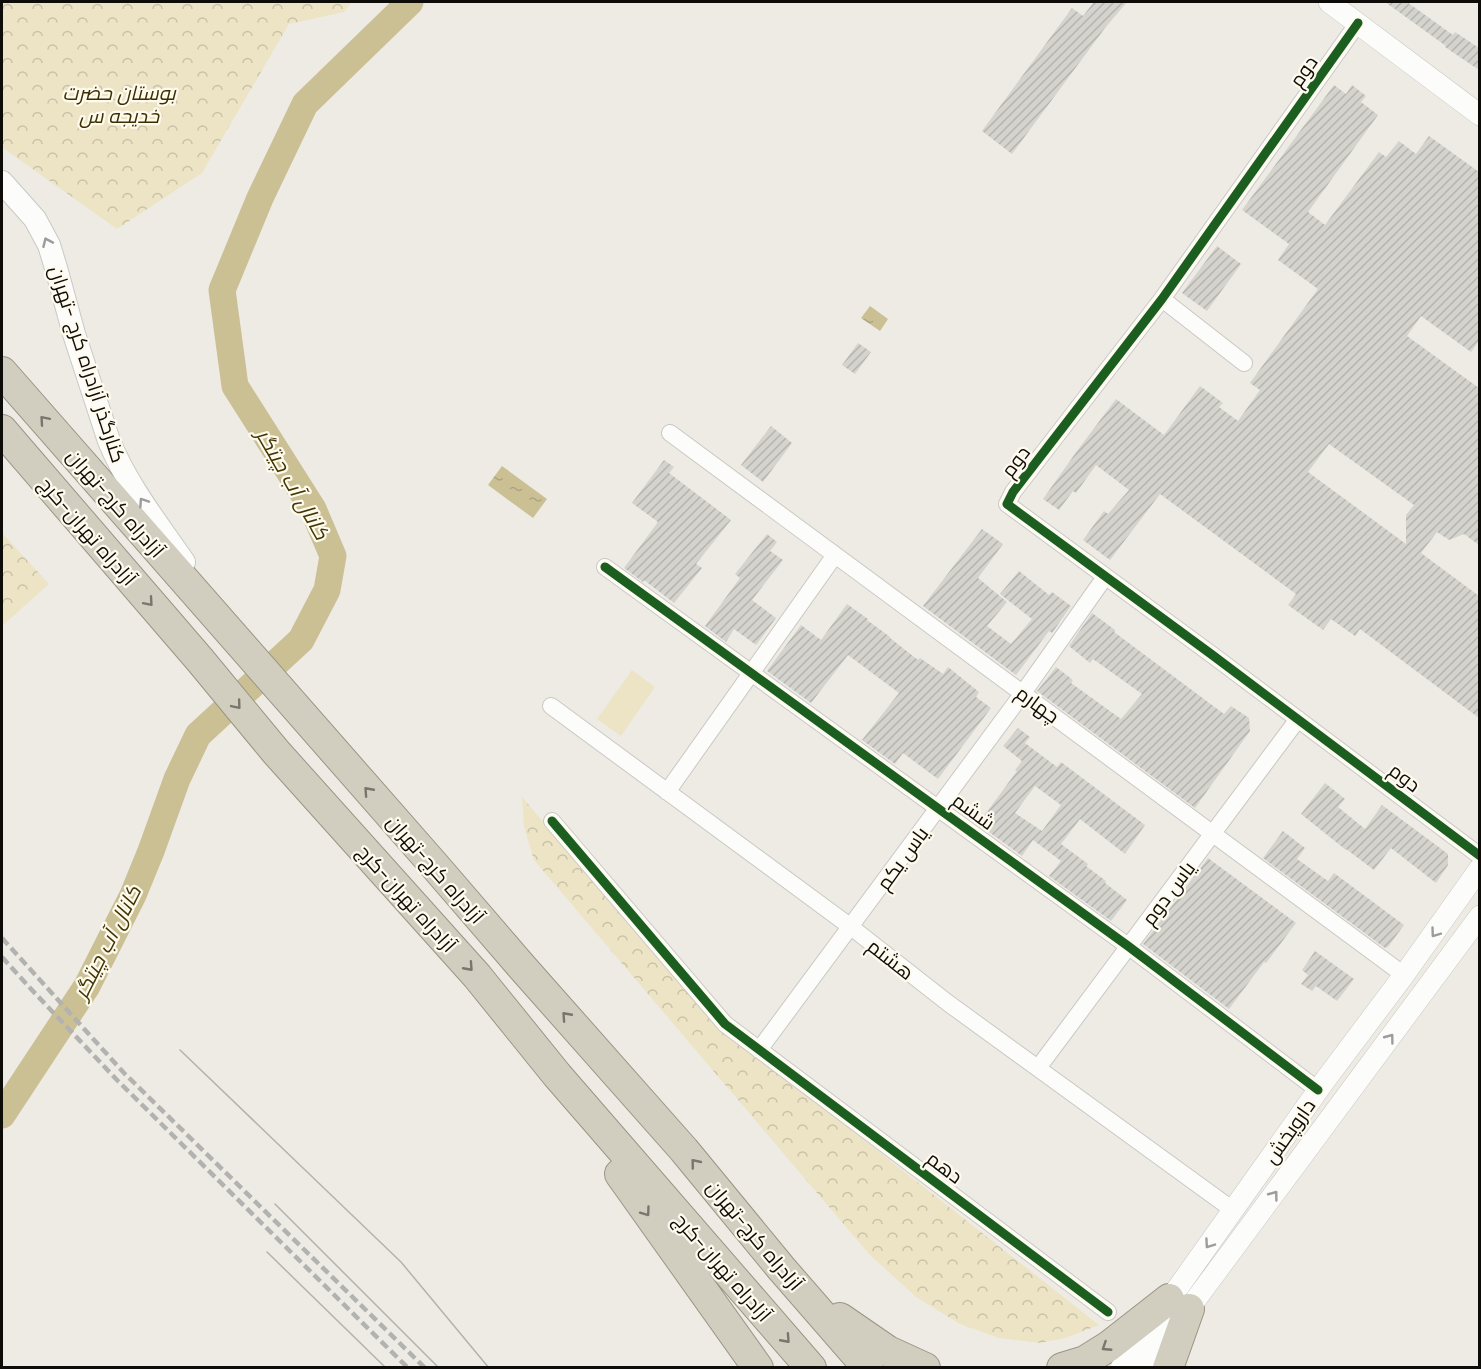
<svg xmlns="http://www.w3.org/2000/svg" width="1481" height="1369" font-family="Lora,Cairo,serif">
  <style>
    .grass { fill: #ede4c5 }
    .forest { fill: url(#forest-crowns) }
    .water { fill: url(#water-ripples) }
    .lines { fill: none; stroke-linecap: round; stroke-linejoin: round }
    .river { stroke: #cbbf94; stroke-width: 27 }
    .building { fill: url(#building-hatch); fill-rule: evenodd }
    .minor-casing { stroke: #cac8c3; stroke-width: 18 }
    .tertiary-casing { stroke: #cac8c3; stroke-width: 22 }
    .secondary-casing { stroke: #cac8c3; stroke-width: 24 }
    .motorway-casing { stroke: #9a9685; stroke-width: 32 }
    .minor { stroke: #fcfcfb; stroke-width: 16 }
    .tertiary { stroke: #fcfcfb; stroke-width: 21 }
    .secondary { stroke: #fcfcfb; stroke-width: 22 }
    .motorway { stroke: #d1cdbf; stroke-width: 30 }
    .tram { stroke: #b2b2b0; stroke-width: 1.5 }
    .rail { stroke: #b2b2b0; stroke-width: 4.5; stroke-dasharray: 9 4.5; stroke-linecap: butt }
    .cycleway-casing { stroke: #fefaed; stroke-width: 13 }
    .cycleway { stroke: #1b5e20; stroke-width: 9 }
    .oneway { stroke: #9d9c9a }
    .oneway2 { stroke: #79766d }
    .labels { text-anchor: middle; dominant-baseline: central; stroke-width: 4.5; stroke-linejoin: round; paint-order: stroke }
    .street-label { font-size: 20px; fill: #0e0c08; stroke: #fefaed }
    .park-label { font-size: 20px; font-style: italic; fill: #3b2e00; stroke: #fefaed }
    .water-label { font-size: 21px; font-style: italic; fill: #433605; stroke: #fefaed }
  </style>
  <defs>
    <pattern id="forest-crowns" width="20" height="18" patternUnits="userSpaceOnUse" patternTransform="scale(1.5)"><rect width="20" height="18" fill="#ede4c5"/><path d="M2 6a3 3 0 1 1 6 0M12 15a3 3 0 1 1 6 0" fill="none" stroke="#cac2a8"/></pattern>
    <pattern id="water-ripples" width="26" height="14" patternUnits="userSpaceOnUse" patternTransform="scale(1.5)"><rect width="26" height="14" fill="#cbbf94"/><path d="M2 4q2-2 4 0t4 0M15 11q2-2 4 0t4 0" fill="none" stroke="#ada37e"/></pattern>
    <pattern id="building-hatch" width="6" height="6" patternUnits="userSpaceOnUse" patternTransform="scale(1.5)"><rect width="6" height="6" fill="#d5d3cd"/><path d="M-1 1l2-2M0 6l6-6M5 7l2-2" fill="none" stroke="#b6b4af"/></pattern>
  </defs>
  <rect width="100%" height="100%" fill="#edebe4"/>
  <path class="grass" d="M632,670L655,687L621,736L597,719Z"/>
  <path class="forest" d="M2,2H352L344,12L289,24L202,173L117,229L6,150L2,148Z
    M2,533L49,584L2,626Z
    M522,797L613,903L755,1054L1099,1325L1065,1338L1040,1343L999,1338L960,1324L916,1297L869,1254L534,860L524,827Z"/>
  <path class="water" d="M870,306L888,319L880,331L861,318Z
    M502,466L547,499L533,518L488,485Z"/>
  <g class="lines">
    <path class="river" d="M2,1115L87,986L133,895L151,851L177,779L198,735L301,640L327,590L333,556L313,509L235,386L222,290L260,198L305,104L410,2"/>
  </g>
  <path class="building" d="M1094,2H1127L1105,28L1012,154L982,131L1072,8L1083,16Z
    M1385,2H1407L1453,35L1455,32L1479,48V70L1445,47L1446,46Z
    M1334,85L1346,94L1352,85L1366,96L1361,102L1378,115L1308,212L1325,225L1379,152L1386,157L1399,141L1416,154L1429,136L1479,172V341L1471,352L1421,316L1407,336L1479,388V545L1464,534L1449,540L1437,532L1421,553L1479,596V718L1360,629L1355,636L1331,619L1323,630L1288,605L1296,594L1160,494L1110,560L1083,540L1104,511L1108,514L1129,490L1096,465L1076,493L1073,491L1059,510L1043,499L1077,451L1116,399L1164,435L1200,386L1223,403L1219,407L1238,421L1260,390L1250,383L1318,289L1278,260L1289,244L1242,210ZM1329,444L1414,505L1406,515V544L1308,472Z
    M1217,246L1241,264L1207,311L1182,293Z
    M858,343L871,352L855,374L842,365Z
    M771,426L792,443L763,482L741,465Z
    M664,460L674,467L669,473L731,520L696,564L702,568L674,603L644,580L643,582L624,568L658,522L632,503Z
    M982,529L1003,544L978,578L1007,602L987,626L1011,644L1032,619L1000,594L1019,571L1049,595L1052,592L1071,606L1052,633L1049,631L1016,675L923,606Z
    M767,534L777,542L770,551L783,560L752,600L776,618L756,645L734,629L726,642L705,626L740,578L735,574Z
    M847,604L868,619L867,620L890,637V638L918,660L920,658L943,674L948,667L979,692L976,697L991,708L938,779L903,753L895,764L862,740L899,693L848,655L811,703L767,671L801,625L821,640Z
    M1092,613L1115,630L1114,632L1224,714L1231,706L1249,718L1250,731L1195,808L1037,691L1056,667L1073,680L1071,683L1121,719L1142,694L1093,659L1090,663L1069,646Z
    M1018,728L1030,737L1025,743L1057,767L1061,762L1145,825L1125,854L1080,819L1061,844L1088,864L1086,866L1106,881L1105,883L1127,900L1111,921L1049,876L1061,861L1033,840L1022,856L978,824L1017,771L1015,770L1022,761L1003,746ZM1035,786L1061,805L1042,831L1015,813Z
    M1325,783L1345,799L1338,807L1365,829L1382,805L1448,854V865L1436,883L1391,848L1374,870L1346,849V850L1301,814Z
    M1283,831L1305,848L1297,859L1328,881L1334,873L1404,925L1388,947L1385,948L1263,858Z
    M1208,858L1296,923L1266,963L1264,962L1229,1009L1143,944Z
    M1315,951L1354,979L1337,1001L1316,986L1312,991L1301,984L1308,975L1302,970Z"/>
  <g class="lines">
    <defs>
      <path id="minor" d="M1358,23L1162,299L1013,492L1007,504L1211,654L1480,856
        M1162,299L1244,363
        M670,433L1404,975
        M605,567L1128,946L1318,1090
        M551,706L851,927L948,1003L1233,1210
        M667,792L835,555
        M552,821L725,1024L1108,1312
        M759,1050L1023,693L1105,577
        M1038,1068L1298,719"/>
      <path id="tertiary" d="M1329,2L1480,115
        M1121,1368L1326,1079L1404,975L1480,868
        M1145,1368L1480,916"/>
      <path id="secondary" d="M2,182L35,219L49,245L56,268L74,334L109,441C127,485 157,523 184,562"/>
      <path id="motorway" d="M2,372L435,866L522,967L684,1150L781,1268L868,1368
        M2,430L200,660L276,752L477,976L557,1075L811,1368
        M620,1174L758,1368
        M840,1318L888,1351L925,1368
        M1062,1368L1085,1361L1109,1346L1169,1299
        M1168,1368L1189,1309"/>
    </defs>
    <use href="#minor" class="minor-casing"/>
    <use href="#tertiary" class="tertiary-casing"/>
    <use href="#secondary" class="secondary-casing"/>
    <use href="#motorway" class="motorway-casing"/>
    <use href="#minor" class="minor"/>
    <use href="#tertiary" class="tertiary"/>
    <use href="#secondary" class="secondary"/>
    <use href="#motorway" class="motorway"/>
    <path class="tram" d="M180,1050L401,1262L489,1368
      M275,1204L439,1368
      M267,1252L386,1368"/>
    <path class="rail" d="M2,938L124,1073L425,1368
      M2,957L31,989L117,1080L408,1368"/>
    <defs>
      <path id="cycleway" d="M1358,23L1162,299L1013,492L1007,504L1211,654L1480,856
        M605,567L1128,946L1318,1090
        M552,821L725,1024L1108,1312"/>
    </defs>
    <use href="#cycleway" class="cycleway-casing"/>
    <use href="#cycleway" class="cycleway"/>
  </g>
  <defs><path id="oneway-chevron" d="M-2-3.5L2.5 0L-2 3.5" fill="none" stroke-width="1.6" stroke-linecap="round" stroke-linejoin="round" transform="scale(1.5)"/></defs>
  <g class="oneway">
    <use href="#oneway-chevron" transform="translate(47 242) rotate(-114)"/>
    <use href="#oneway-chevron" transform="translate(143 502) rotate(-124)"/>
    <use href="#oneway-chevron" transform="translate(1435 933) rotate(126)"/>
    <use href="#oneway-chevron" transform="translate(1390 1038) rotate(-53)"/>
    <use href="#oneway-chevron" transform="translate(1274 1195) rotate(-53)"/>
    <use href="#oneway-chevron" transform="translate(1209 1244) rotate(125)"/>
  </g>
  <g class="oneway2">
    <use href="#oneway-chevron" transform="translate(44 420) rotate(-131)"/>
    <use href="#oneway-chevron" transform="translate(149 602) rotate(49)"/>
    <use href="#oneway-chevron" transform="translate(237 705) rotate(50)"/>
    <use href="#oneway-chevron" transform="translate(368 791) rotate(-132)"/>
    <use href="#oneway-chevron" transform="translate(469 967) rotate(48)"/>
    <use href="#oneway-chevron" transform="translate(566 1016) rotate(-132)"/>
    <use href="#oneway-chevron" transform="translate(695 1163) rotate(-129)"/>
    <use href="#oneway-chevron" transform="translate(646 1212) rotate(54)"/>
    <use href="#oneway-chevron" transform="translate(786 1339) rotate(48)"/>
    <use href="#oneway-chevron" transform="translate(1106 1347) rotate(147)"/>
  </g>
  <g class="labels">
    <g class="street-label">
      <text transform="translate(1303 71) rotate(-55)">دوم</text>
      <text transform="translate(88 364) rotate(72)">کنارگذر آزادراه کرج -تهران</text>
      <text transform="translate(1015 461) rotate(-53)">دوم</text>
      <text transform="translate(116 503) rotate(49)">آزادراه کرج-تهران</text>
      <text transform="translate(88 531) rotate(49)">آزادراه تهران-کرج</text>
      <text transform="translate(1038 704) rotate(36)">چهارم</text>
      <text transform="translate(1405 777) rotate(37)">دوم</text>
      <text transform="translate(974 811) rotate(36)">ششم</text>
      <text transform="translate(902 858) rotate(-54)">یاس یکم</text>
      <text transform="translate(436 869) rotate(49)">آزادراه کرج-تهران</text>
      <text transform="translate(1168 893) rotate(-53)">یاس دوم</text>
      <text transform="translate(407 898) rotate(48)">آزادراه تهران-کرج</text>
      <text transform="translate(891 959) rotate(38)">هشتم</text>
      <text transform="translate(1289 1131) rotate(-55)">داروپخش</text>
      <text transform="translate(945 1167) rotate(37)">دهم</text>
      <text transform="translate(755 1235) rotate(50)">آزادراه کرج-تهران</text>
      <text transform="translate(723 1267) rotate(49)">آزادراه تهران-کرج</text>
    </g>
    <g class="park-label">
      <text x="119" y="92">بوستان حضرت<tspan x="119" dy="23">خدیجه س</tspan></text>
    </g>
    <g class="water-label">
      <text transform="translate(293 484) rotate(60)">کانال آب چیتگر</text>
      <text transform="translate(107 942) rotate(-63)">کانال آب چیتگر</text>
    </g>
  </g>
  <rect width="1481" height="1369" fill="none" stroke="#0e0c08" stroke-width="6"/>
</svg>
